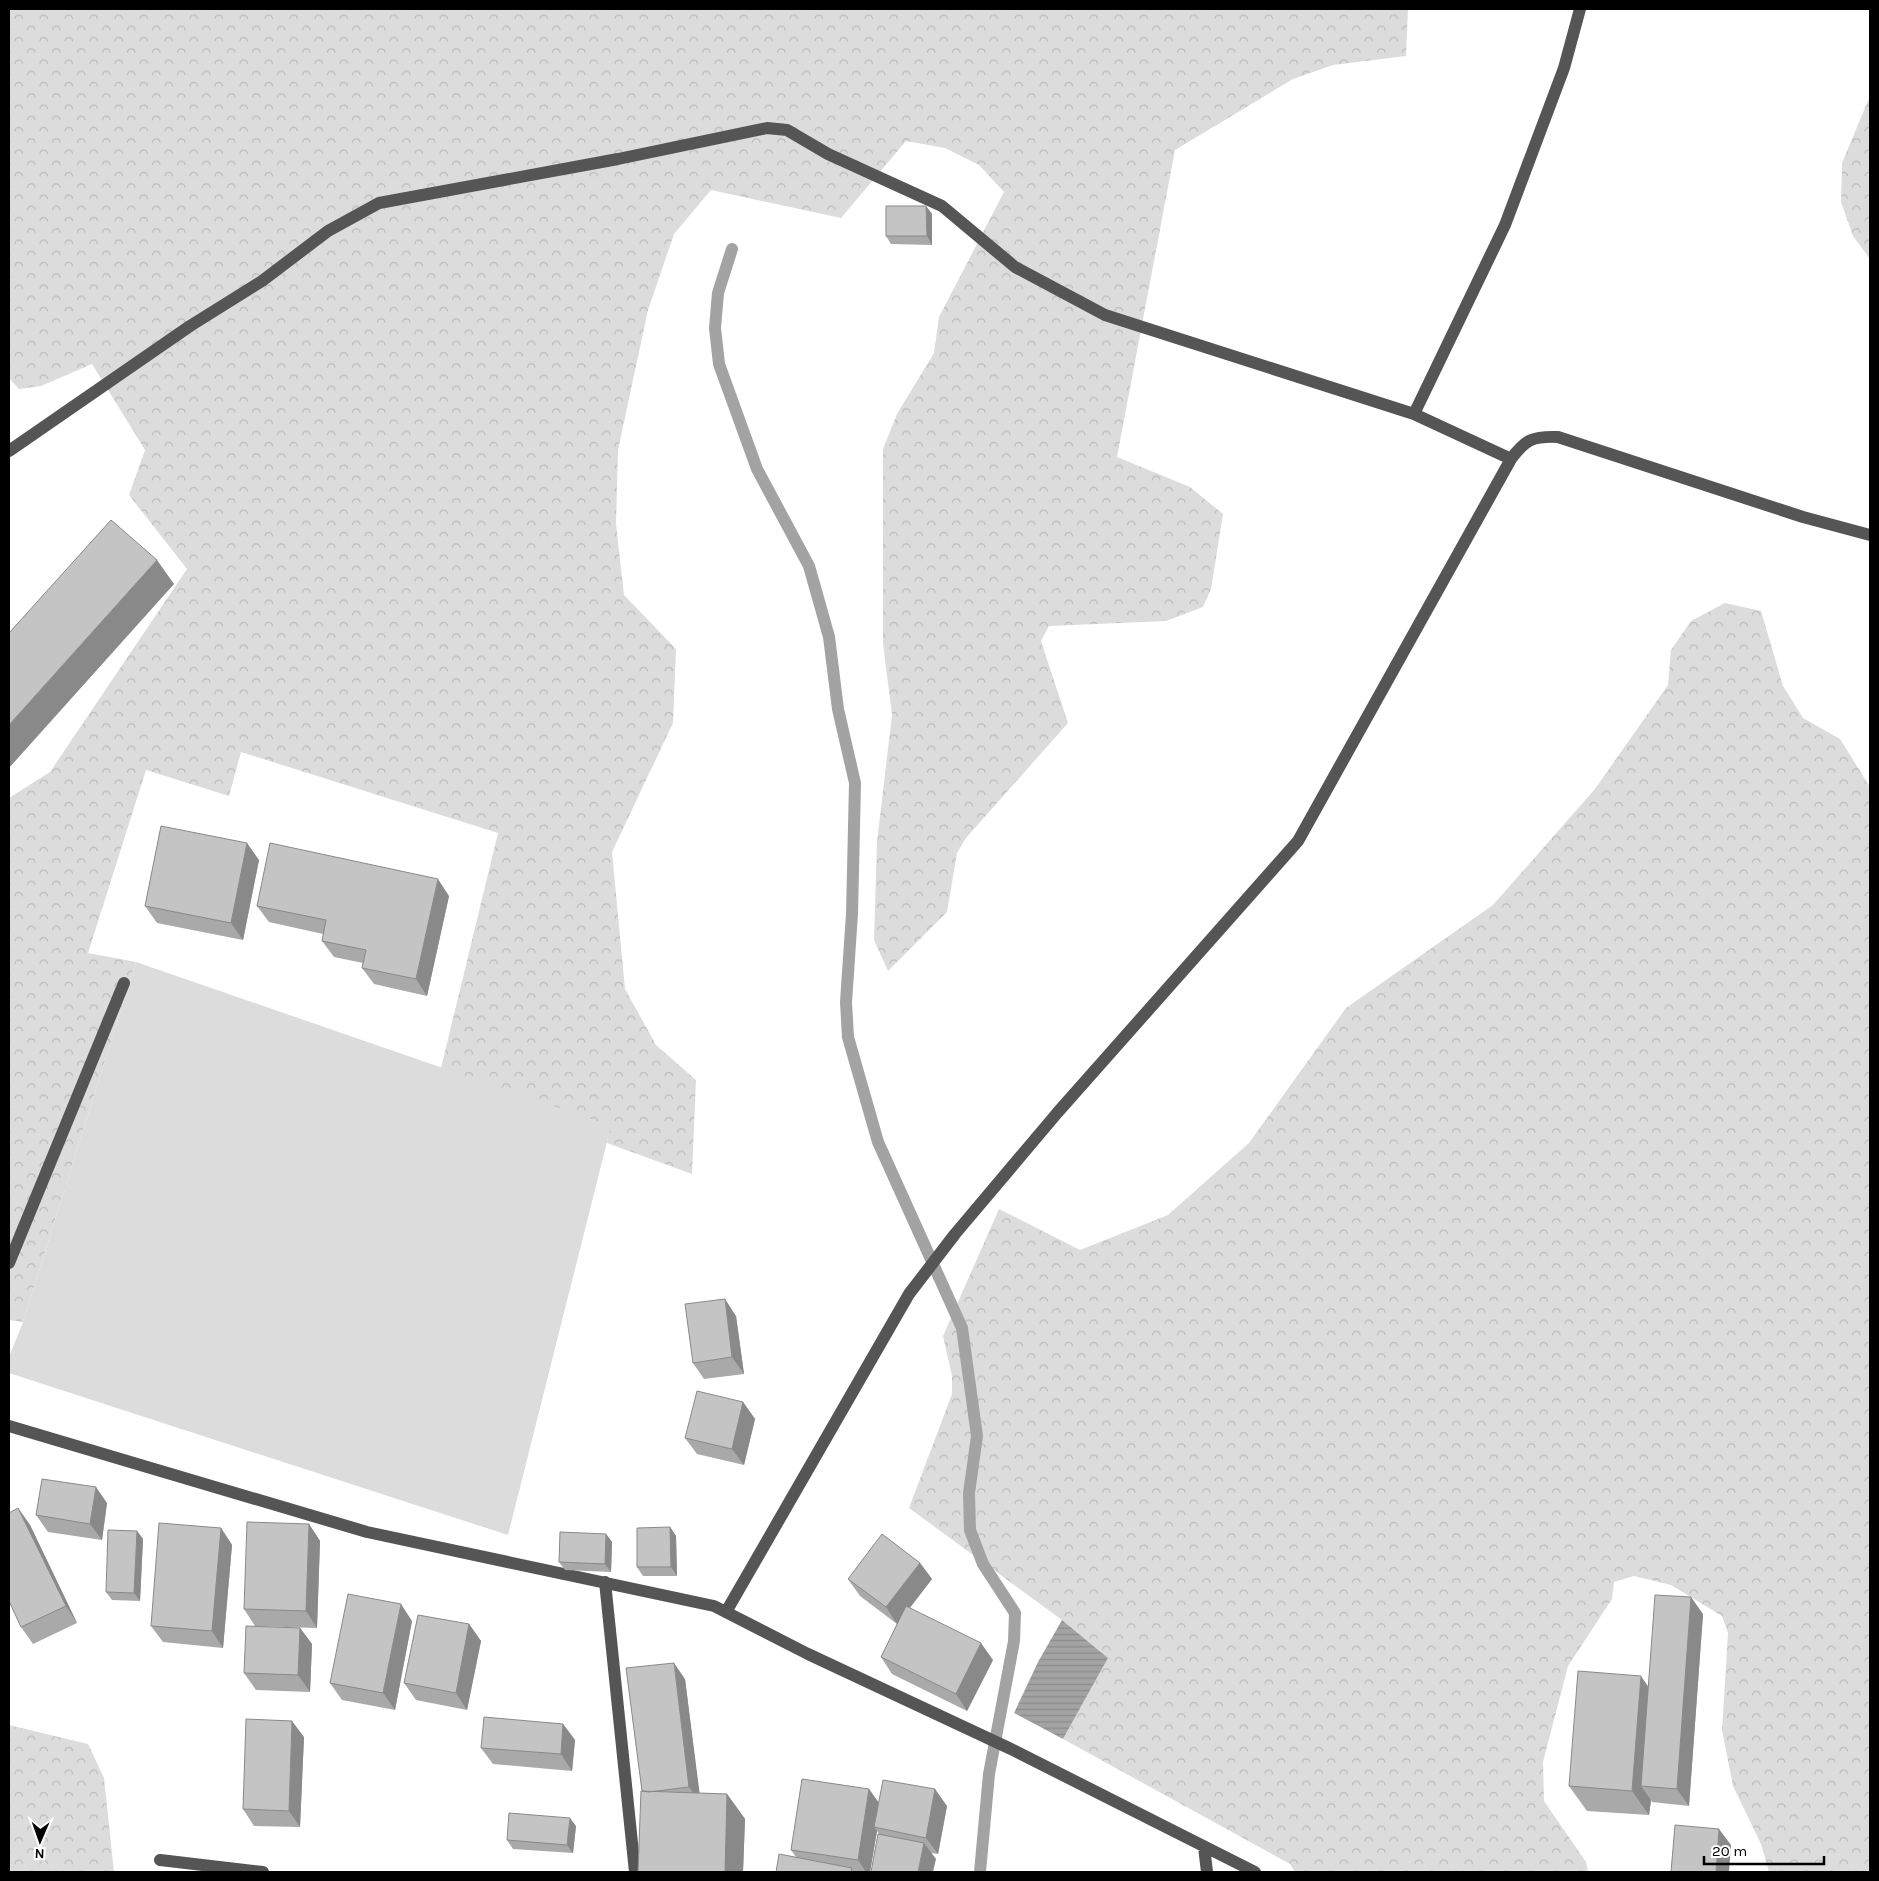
<svg xmlns="http://www.w3.org/2000/svg" width="1879" height="1881" font-family="Karla,sans-serif">
  <style>
    .forest { fill: url(#forest-crowns) }
    .garden { fill: #dcdcdc }
    .water { fill: url(#water-rules) }
    .lines { fill: none; stroke-linecap: round; stroke-linejoin: round }
    .stream { stroke: #a3a3a3; stroke-width: 12 }
    .minor { stroke: #555; stroke-width: 12 }
    .wall { fill: #a9a9a9 }
    .shaded-wall { fill: #898989 }
    .building { fill: #c4c4c4; stroke: #898989 }
  </style>
  <defs>
    <pattern id="forest-crowns" width="20" height="18" patternUnits="userSpaceOnUse" patternTransform="scale(1.25)"><rect width="20" height="18" fill="#dcdcdc"/><path d="M2 6a3 3 0 1 1 6 0M12 15a3 3 0 1 1 6 0" fill="none" stroke="#bbb"/></pattern>
    <pattern id="water-rules" width="6" height="5" patternUnits="userSpaceOnUse" patternTransform="scale(1.25)"><rect width="6" height="5" fill="#a3a3a3"/><path d="M0 2.5h6" fill="none" stroke="#8b8b8b"/></pattern>
  </defs>
  <rect width="100%" height="100%" fill="#fff"/>
  <path class="forest" d="M9,9H1408L1406,56L1333,65L1293,79L1175,150L1117,457L1190,487L1223,514L1211,589L1203,607L1166,621L1049,626L1041,641L1068,723L966,838L957,853L947,912L888,971L874,940L877,842L892,715L883,643V449L897,414L934,353L939,317L1004,192L979,165L945,148L906,141L841,218L711,190L674,234L648,310L618,450L616,524L624,595L676,649L673,723L612,852L625,989L656,1045L696,1080L692,1174L607,1143L610,1126L441,1068L498,833L241,752L229,796L146,770L88,953L136,962L23,1322L9,1320V798L50,772L187,569L129,495L145,450L92,364L41,386L19,389L9,378Z
    M1870,96V259L1853,236L1841,202L1842,163Z
    M1725,603L1761,611L1783,686L1803,718L1840,739L1870,787V1872H1769L1761,1844L1733,1786L1722,1730L1728,1633L1722,1616L1671,1585L1634,1576L1614,1582L1612,1599L1568,1666L1543,1762L1544,1801L1586,1862L1588,1872H1295L1290,1864L1063,1739L1108,1658L1062,1620L909,1508L952,1394V1376L943,1336L999,1209L1080,1250L1168,1215L1249,1143L1346,1008L1493,905L1595,789L1668,685L1671,650L1691,621Z
    M9,1725L88,1744L104,1778L114,1872H9Z"/>
  <path class="garden" d="M136,962L611,1126L508,1535L9,1373V1357L23,1322Z"/>
  <path class="water" d="M1062,1620L1108,1658L1063,1739L1014,1713L1038,1662Z"/>
  <g class="lines">
    <path class="stream" d="M732,249L718,293L715,328L719,364L757,469L809,566L829,637L838,709L855,783L852,914L846,1002L848,1037L878,1142L962,1328L977,1436L969,1493L970,1530L983,1564L1015,1613L1014,1641L989,1774L980,1872"/>
    <path class="minor" d="M9,451L190,326L262,281L328,231L379,203L618,159L767,128L787,130L828,154L942,206L1015,267L1105,315L1414,414
      M1511,459L1414,414L1505,225L1564,68L1580,9
      M9,1263L124,983
      M9,1426L367,1532L714,1606L808,1654L1011,1749L1255,1872
      M605,1582L635,1872
      M726,1612L909,1294L955,1234L1058,1112L1298,841L1511,459C1526,439 1533,436 1558,437L1803,517L1870,535
      M1204,1847L1207,1872
      M160,1860L263,1872"/>
  </g>
  <path class="wall" d="M926,206L932,214V245L891,244L886,236Z
    M259,860L243,940L157,923L145,906Z
    M449,896L427,996L374,984L362,968L363,963L334,957L322,941L323,934L269,922L257,906Z
    M736,1316L744,1374L704,1379L693,1363Z
    M743,1402L755,1419L744,1465L697,1454L685,1438Z
    M107,1503L102,1540L48,1532L36,1515Z
    M18,1508L30,1525L77,1623L33,1644L21,1627Z
    M309,1524L320,1541L317,1628L255,1626L244,1609Z
    M670,1527L676,1536L677,1576H643L637,1567Z
    M221,1528L232,1545L223,1648L163,1642L151,1626Z
    M137,1531L143,1539L140,1601L112,1600L106,1592Z
    M606,1534L612,1542L611,1572L565,1570L559,1562Z
    M920,1563L932,1579L910,1608L993,1660L967,1711L892,1674L881,1657L897,1624L860,1596L848,1579Z
    M1703,1614L1689,1806L1652,1802L1651,1800L1649,1815L1587,1811L1569,1786L1648,1686Z
    M412,1621L395,1710L342,1700L330,1683Z
    M469,1624L481,1641L467,1710L416,1700L404,1683Z
    M300,1628L312,1644L310,1692L256,1690L244,1673Z
    M685,1679L699,1793L727,1794L745,1819L743,1872H638L642,1791Z
    M563,1724L575,1740L572,1771L493,1764L481,1748Z
    M304,1737L300,1827L254,1826L243,1809Z
    M869,1789L879,1803L947,1806L938,1854L931,1853L936,1859L879,1834L877,1831L870,1872H776L796,1857L791,1850Z
    M576,1826L573,1853L513,1849L507,1840Z"/>
  <path class="shaded-wall" d="M926,206L932,214V245L927,236Z
    M157,560L174,584L9,768V725Z
    M247,843L259,860L243,940L231,923Z
    M438,879L449,896L427,996L416,979Z
    M725,1299L736,1316L744,1374L732,1357Z
    M743,1402L755,1419L744,1465L732,1449Z
    M96,1487L107,1503L102,1540L90,1524Z
    M18,1508L30,1525L77,1623L66,1606Z
    M309,1524L320,1541L317,1628L306,1611Z
    M670,1527L676,1536L677,1576L671,1567Z
    M221,1528L232,1545L223,1648L212,1631Z
    M137,1531L143,1539L140,1601L134,1593Z
    M606,1534L612,1542L611,1572L605,1564Z
    M920,1563L932,1579L897,1624L886,1607Z
    M1691,1597L1703,1614L1689,1806L1677,1789Z
    M401,1604L412,1621L395,1710L383,1693Z
    M469,1624L481,1641L467,1710L456,1693Z
    M300,1628L312,1644L310,1692L298,1675Z
    M981,1643L993,1660L967,1711L956,1694Z
    M674,1663L685,1679L701,1804L689,1787Z
    M1641,1676L1658,1701L1641,1786L1651,1800L1649,1815L1632,1791Z
    M292,1721L304,1737L300,1827L289,1811Z
    M563,1724L575,1740L572,1771L561,1754Z
    M869,1789L881,1806L874,1827L877,1831L870,1872H866L858,1860Z
    M935,1789L947,1806L938,1854L926,1838Z
    M727,1794L745,1819L743,1872H725Z
    M570,1818L576,1826L573,1853L567,1845Z
    M1719,1829L1731,1845L1729,1872H1716Z
    M924,1843L936,1859L933,1872H918Z"/>
  <path class="building" d="M886,206H926L927,236H886Z
    M111,520L157,560L9,725V633Z
    M161,826L247,843L231,923L145,906Z
    M270,843L438,879L416,979L362,968L366,950L322,941L326,920L257,906Z
    M725,1299L732,1357L693,1363L685,1304Z
    M697,1391L743,1402L732,1449L685,1438Z
    M42,1479L96,1487L90,1524L36,1515Z
    M18,1508L66,1606L21,1627L9,1601V1513Z
    M247,1522L309,1524L306,1611L244,1609Z
    M159,1523L221,1528L212,1631L151,1626Z
    M670,1527L671,1567H637V1528Z
    M108,1530L137,1531L134,1593L106,1592Z
    M560,1532L606,1534L605,1564L559,1562Z
    M882,1534L920,1563L886,1607L848,1579Z
    M348,1594L401,1604L383,1693L330,1683Z
    M1655,1595L1691,1597L1677,1789L1641,1786Z
    M906,1606L981,1643L956,1694L881,1657Z
    M418,1615L469,1624L456,1693L404,1683Z
    M246,1626L300,1628L298,1675L244,1673Z
    M674,1663L689,1787L649,1792L642,1791L626,1668Z
    M1578,1671L1641,1676L1632,1791L1569,1786Z
    M484,1717L563,1724L561,1754L481,1748Z
    M246,1719L292,1721L289,1811L243,1809Z
    M802,1779L869,1789L858,1860L791,1850Z
    M883,1780L935,1789L926,1838L874,1827Z
    M641,1791L727,1794L725,1872H638Z
    M509,1813L570,1818L567,1845L507,1840Z
    M1675,1825L1719,1829L1716,1872H1671Z
    M878,1834L924,1843L918,1872H871Z
    M779,1854L852,1868L851,1872H776Z"/>
  <rect width="1879" height="1881" fill="none" stroke="#000000" stroke-width="20"/>
  <g transform="translate(40 1841) rotate(182)" stroke="#ffffff" stroke-width="4" paint-order="stroke">
  <path d="M0-4L9 19L0 12L-9 19Z" fill="#000000"/>
  <text y="-8" font-size="14" font-weight="bold" text-anchor="middle" fill="#000000">N</text>
  </g>
  <path d="M1704 1856v8h120v-8" fill="none" stroke="#000000" stroke-width="2.5"/>
  <text x="1712" y="1856" font-size="15" fill="#000000" stroke="#ffffff" stroke-width="4" paint-order="stroke">20 m</text>
</svg>
